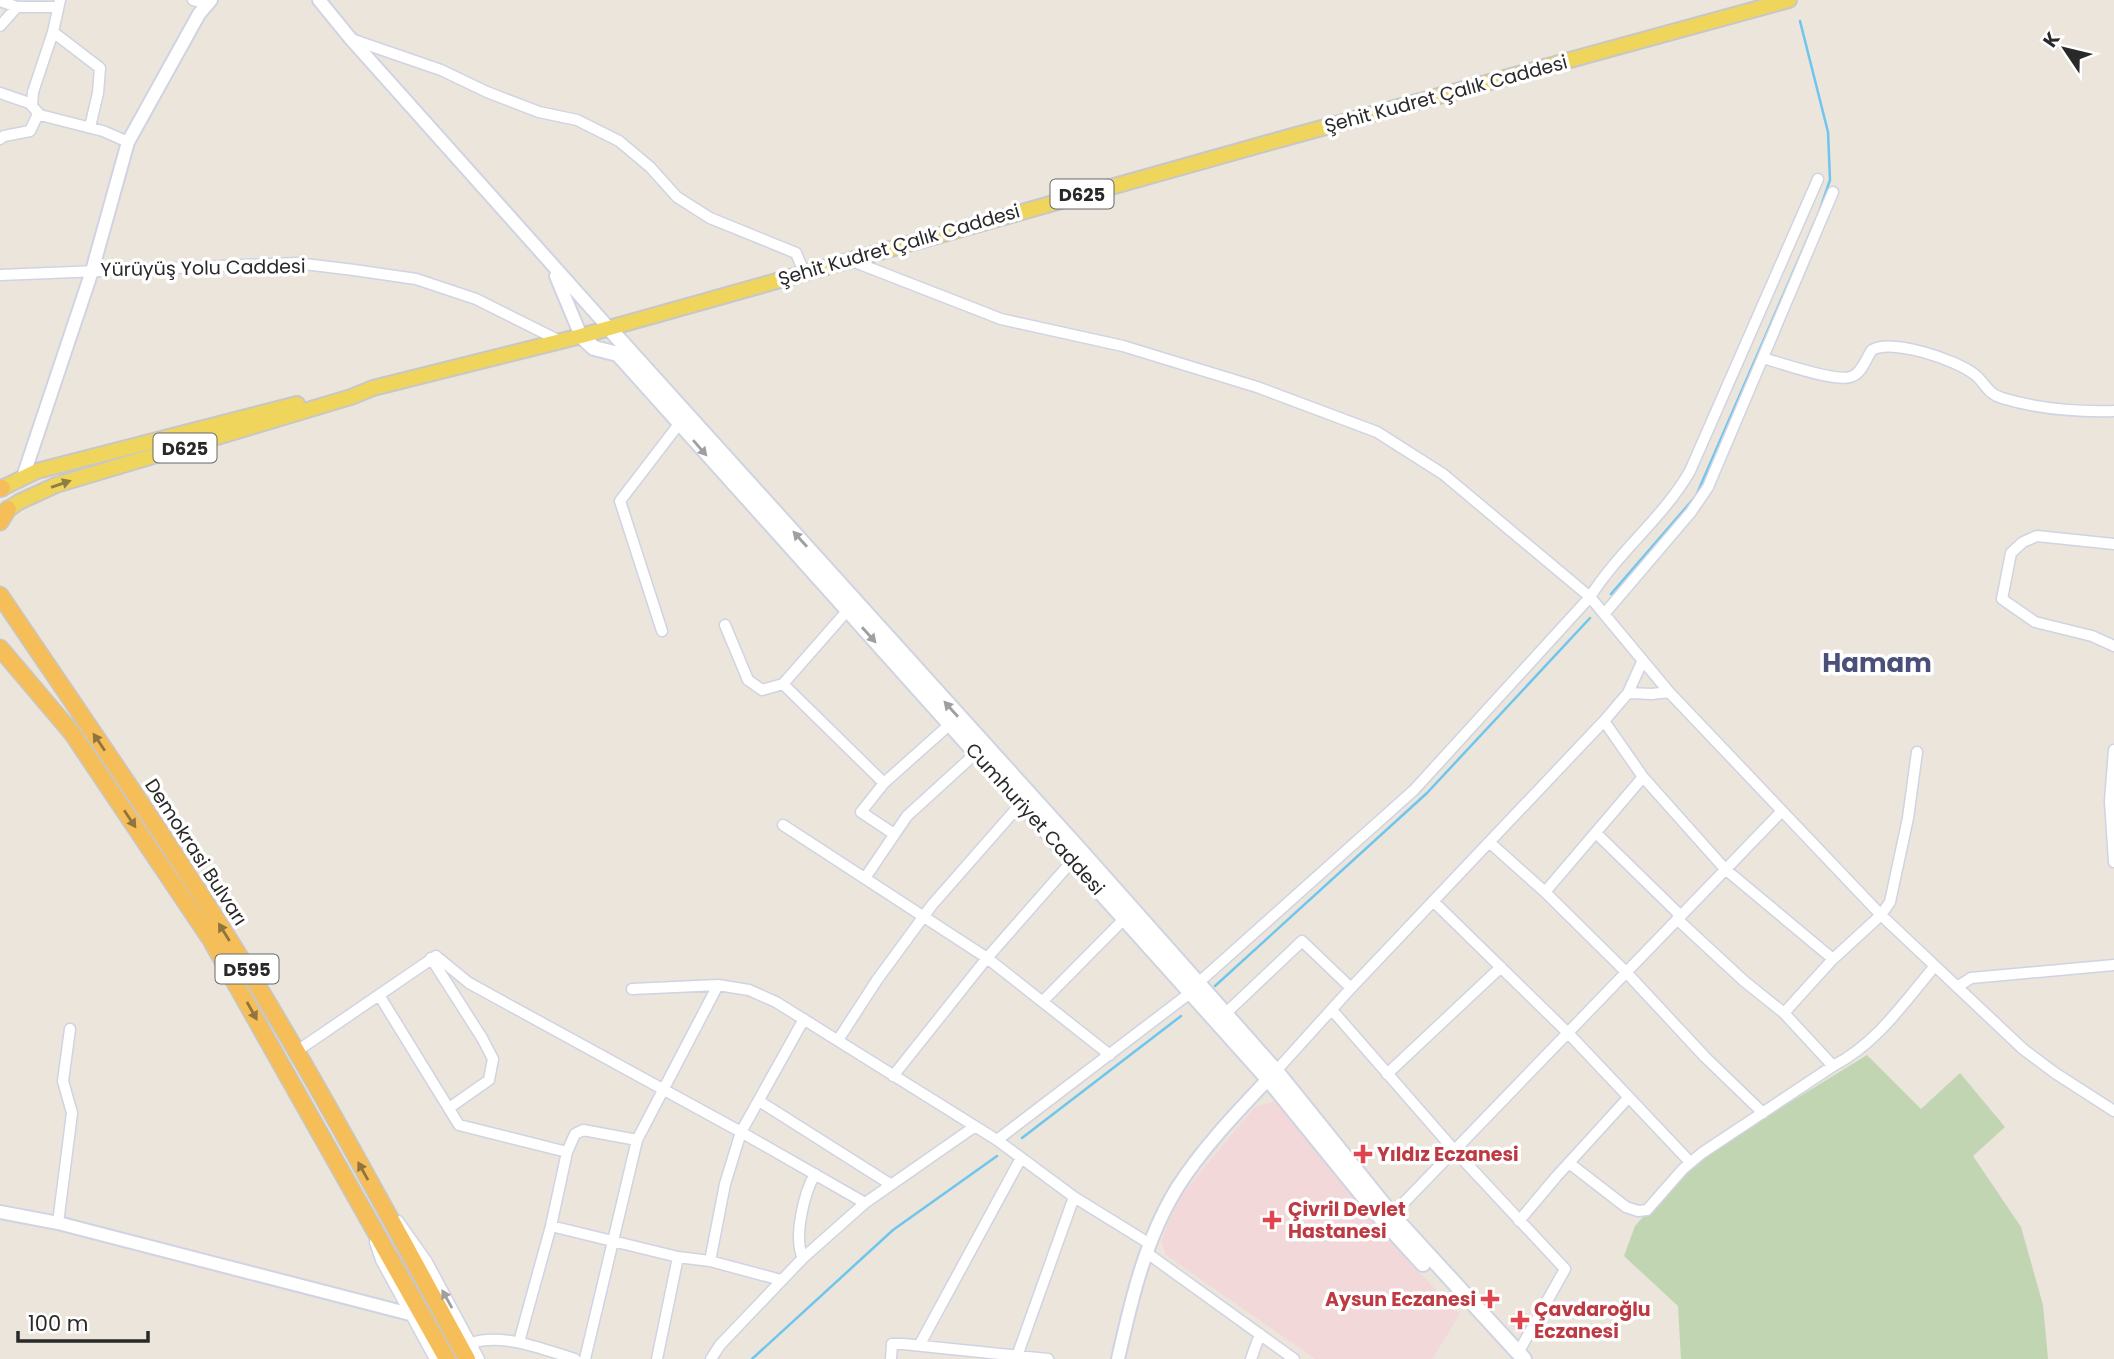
<svg xmlns="http://www.w3.org/2000/svg" width="2114" height="1359" font-family="Poppins,sans-serif">
  <style>
    .medical { fill: #f2d8d8 }
    .cemetery { fill: #c1d5b2 }
    .lines { fill: none; stroke-linecap: round; stroke-linejoin: round }
    .stream { stroke: #6ec5ee; stroke-width: 2.5 }
    .minor-casing { stroke: #d0d3e2; stroke-width: 13 }
    .tertiary-casing { stroke: #d0d3e2; stroke-width: 16 }
    .secondary-casing { stroke: #d0d3e2; stroke-width: 18 }
    .primary-casing { stroke: #c7c7c7; stroke-width: 18 }
    .trunk-casing { stroke: #c7c7c7; stroke-width: 19 }
    .minor { stroke: #fff; stroke-width: 10 }
    .tertiary { stroke: #fff; stroke-width: 12 }
    .secondary { stroke: #fff; stroke-width: 14 }
    .primary { stroke: #f0d55c; stroke-width: 14 }
    .trunk { stroke: #f6be58; stroke-width: 16 }
    .oneway { fill: #9f9f9f }
    .oneway2 { fill: #8c7f42 }
    .oneway3 { fill: #907440 }
    .health-dot { fill: #e0444e; stroke: #fff; stroke-width: 2.5 }
    .labels { text-anchor: middle; dominant-baseline: central; stroke-width: 7; stroke-linejoin: round; paint-order: stroke }
    .shield { fill: #fff; stroke: #696969; stroke-width: 2 }
    .shield-label { font-size: 18px; font-weight: bold; fill: #292929 }
    .street-label { font-size: 19px; fill: #292929; stroke: #fff }
    .health-label { font-size: 19px; font-weight: bold; fill: #be3a42; stroke: #fff; text-anchor: start }
    .district-label { font-size: 26px; font-weight: bold; fill: #4a5079; stroke: #fff }
  </style>
  <rect width="100%" height="100%" fill="#ebe5db"/>
  <path class="medical" d="M1275,1101L1409,1262L1460,1314L1432,1359H1315L1166,1255L1161,1241L1178,1199L1255,1107Z"/>
  <path class="cemetery" d="M1867,1055L1921,1109L1960,1073L2005,1127L1973,1156L2021,1227L2043,1305L2048,1359H1681L1678,1306L1624,1256L1635,1226L1690,1164Z"/>
  <g class="lines">
    <path class="stream" d="M1800,21L1828,132L1830,180L1817,218
      M1611,594L1696,496L1814,224
      M1215,986L1427,793L1590,618
      M1022,1138L1181,1016
      M752,1359L893,1230L997,1156"/>
    <defs>
      <path id="minor" d="M60,0L53,32L33,92L32,106L40,115L103,131L128,142
        M193,0L206,4
        M0,1L17,7H58
        M0,26L17,7
        M53,32L100,68L98,93L90,127
        M351,39L441,70L487,92L539,112L577,120L619,141L650,167L677,197L710,218L796,253L804,272
        M0,93L32,104
        M0,139L4,136L30,131L38,114
        M852,261L1001,319L1123,346L1257,387L1377,432L1443,474L1590,597C1619,551 1663,518 1690,471L1818,179
        M0,275L296,263L354,270L416,279L476,299L560,341
        M1763,358C1781,363 1839,384 1853,376C1863,371 1866,358 1872,350C1892,338 1956,360 1974,374C1985,382 1987,394 2002,398C2038,409 2076,412 2114,411
        M2114,544L2037,536L2023,542L2011,553L2002,599L2035,622L2092,636L2114,646
        M1605,613L1691,512L1708,487L1833,192
        M725,625L748,680L762,690L783,684L847,611
        M662,631L620,501L679,424
        M783,684L884,783
        M1628,693L1652,694L1669,692
        M1604,721L1643,777L1725,869L1833,959
        M2114,750L2110,801L2114,862
        M783,825L987,958L1110,1055
        M1596,833L1681,916
        M894,834L861,812L884,783L949,725
        M1489,842L1545,892L1626,972L1705,1057L1763,1113
        M865,878L907,816L975,754
        M1545,892L1643,777
        M1433,901L1568,1033L1690,1162
        M1677,919L1744,981L1784,1013L1833,1066
        M431,958L482,1038L493,1059L489,1080L449,1108
        M1197,984L1414,790L1590,597L1669,692L1881,915L2023,1049L2055,1073L2114,1111
        M1957,987L1971,978L2114,965
        M632,989L718,985
        M379,995L459,1125L567,1152
        M1043,1001L1125,918
        M1332,1010L1455,1151L1565,1269L1518,1353
        M1784,1013L1833,959L1881,915L1890,902L1908,818L1917,752
        M1225,1014L1302,941L1351,988
        M838,1040L877,980L932,905L1024,800
        M297,1051L436,956L469,983L741,1132L865,1203
        M1276,1071L1351,988L1604,721L1628,693L1642,662
        M1387,1074L1501,967
        M893,1076L987,958L1073,860
        M759,1101L890,1184
        M997,1140L1190,993
        M1569,1163L1626,1207L1638,1211L1647,1210L1683,1169L1702,1153L1833,1066C1876,1044 1903,1004 1934,967
        M1392,1215L1781,812
        M398,1221L427,1262L479,1359
        M1519,1221L1556,1177L1628,1098
        M58,1223L72,1113L63,1081L70,1029
        M551,1226L678,1257L710,1261L781,1280
        M375,1242L381,1260L435,1359
        M1147,1253L1294,1359
        M803,1258C793,1238 804,1193 815,1174
        M710,1261L725,1184L741,1132L804,1019
        M519,1342L551,1226L567,1152L575,1134L583,1130L637,1140
        M471,1343C505,1333 542,1349 575,1359
        M920,1344L1021,1158
        M585,1359L637,1140L718,985L749,990L776,1002L997,1140L1074,1197L1150,1244
        M657,1359L678,1257
        M711,1359L720,1345L803,1258L865,1203L974,1127
        M891,1359L892,1344H903L1048,1359
        M1016,1359L1074,1197
        M1251,1359L1260,1334"/>
      <path id="tertiary" d="M319,0L350,38L608,327
        M556,276L581,336
        M23,477L92,271L128,142L199,14L211,0
        M0,1212L58,1223L410,1314
        M1118,1359C1131,1301 1145,1240 1177,1188C1203,1147 1240,1109 1273,1074"/>
      <path id="secondary" d="M608,327L1080,850L1276,1071L1392,1215L1524,1359
        M581,336L594,348L618,354L1268,1079L1381,1218L1423,1264"/>
      <path id="primary" d="M0,489L37,471L297,404
        M0,515L19,502L56,485L351,397L373,388L581,336L1278,140L1789,0"/>
      <path id="trunk" d="M0,488H2
        M0,522L8,509
        M0,595C81,715 164,834 240,957C321,1088 393,1224 467,1359
        M0,648L72,733L211,940L447,1359"/>
    </defs>
    <use href="#minor" class="minor-casing"/>
    <use href="#tertiary" class="tertiary-casing"/>
    <use href="#secondary" class="secondary-casing"/>
    <use href="#primary" class="primary-casing"/>
    <use href="#trunk" class="trunk-casing"/>
    <use href="#minor" class="minor"/>
    <use href="#tertiary" class="tertiary"/>
    <use href="#secondary" class="secondary"/>
    <use href="#primary" class="primary"/>
    <use href="#trunk" class="trunk"/>
  </g>
  <defs><path id="oneway-solid" d="M-6-.8H1V-3.2L6.5 0L1 3.2V.8H-6Z" transform="scale(1.75)"/></defs>
  <g class="oneway">
    <use href="#oneway-solid" transform="translate(700 448) rotate(49)"/>
    <use href="#oneway-solid" transform="translate(800 539) rotate(-132)"/>
    <use href="#oneway-solid" transform="translate(869 635) rotate(48)"/>
    <use href="#oneway-solid" transform="translate(951 709) rotate(-132)"/>
    <use href="#oneway-solid" transform="translate(447 1299) rotate(-119)"/>
  </g>
  <use class="oneway2" href="#oneway-solid" transform="translate(61 484) rotate(-19)"/>
  <g class="oneway3">
    <use href="#oneway-solid" transform="translate(99 742) rotate(-124)"/>
    <use href="#oneway-solid" transform="translate(130 819) rotate(56)"/>
    <use href="#oneway-solid" transform="translate(224 932) rotate(-122)"/>
    <use href="#oneway-solid" transform="translate(252 1011) rotate(61)"/>
    <use href="#oneway-solid" transform="translate(363 1171) rotate(-119)"/>
  </g>
  <g class="health-dot">
    <path d="M1359.5 1143.5h7v7h7v7h-7v7h-7v-7h-7v-7h7z"/>
    <path d="M1268.5 1209.5h7v7h7v7h-7v7h-7v-7h-7v-7h7z"/>
    <path d="M1486.5 1288.5h7v7h7v7h-7v7h-7v-7h-7v-7h7z"/>
    <path d="M1516.5 1309.5h7v7h7v7h-7v7h-7v-7h-7v-7h7z"/>
  </g>
  <g class="labels">
    <g class="shield">
      <rect x="1050.5" y="179.5" width="63" height="29" rx="5"/>
      <rect x="153.5" y="433.5" width="63" height="29" rx="5"/>
      <rect x="215.5" y="954.5" width="63" height="29" rx="5"/>
    </g>
    <g class="shield-label">
      <text x="1082" y="194">D625</text>
      <text x="185" y="448">D625</text>
      <text x="247" y="969">D595</text>
    </g>
    <g class="street-label">
      <text transform="translate(1446 94) rotate(-15)">Şehit Kudret Çalık Caddesi</text>
      <text transform="translate(899 245) rotate(-16)">Şehit Kudret Çalık Caddesi</text>
      <text transform="translate(203 268) rotate(-1)">Yürüyüş Yolu Caddesi</text>
      <text transform="translate(1035 819) rotate(48)">Cumhuriyet Caddesi</text>
      <text transform="translate(196 852) rotate(57)">Demokrasi Bulvarı</text>
    </g>
    <g class="health-label">
      <text x="1377" y="1154">Yıldız Eczanesi</text>
      <text x="1288" y="1209">Çivril Devlet<tspan x="1288" dy="22">Hastanesi</tspan></text>
      <text x="1476" y="1299" text-anchor="end">Aysun Eczanesi</text>
      <text x="1534" y="1309">Çavdaroğlu<tspan x="1534" dy="22">Eczanesi</tspan></text>
    </g>
    <g class="district-label">
      <text x="1877" y="663">Hamam</text>
    </g>
  </g>
  <g transform="translate(2065 49) rotate(305)" stroke="#ffffff" stroke-width="5" paint-order="stroke">
  <path d="M0-5L12 26L0 18L-12 26Z" fill="#292929"/>
  <text y="-10" font-size="19" font-weight="bold" text-anchor="middle" fill="#292929">K</text>
  </g>
  <path d="M18 1331v10h130v-10" fill="none" stroke="#292929" stroke-width="3.5"/>
  <text x="28" y="1331" font-size="21" fill="#292929" stroke="#ffffff" stroke-width="5" paint-order="stroke">100 m</text>
</svg>
